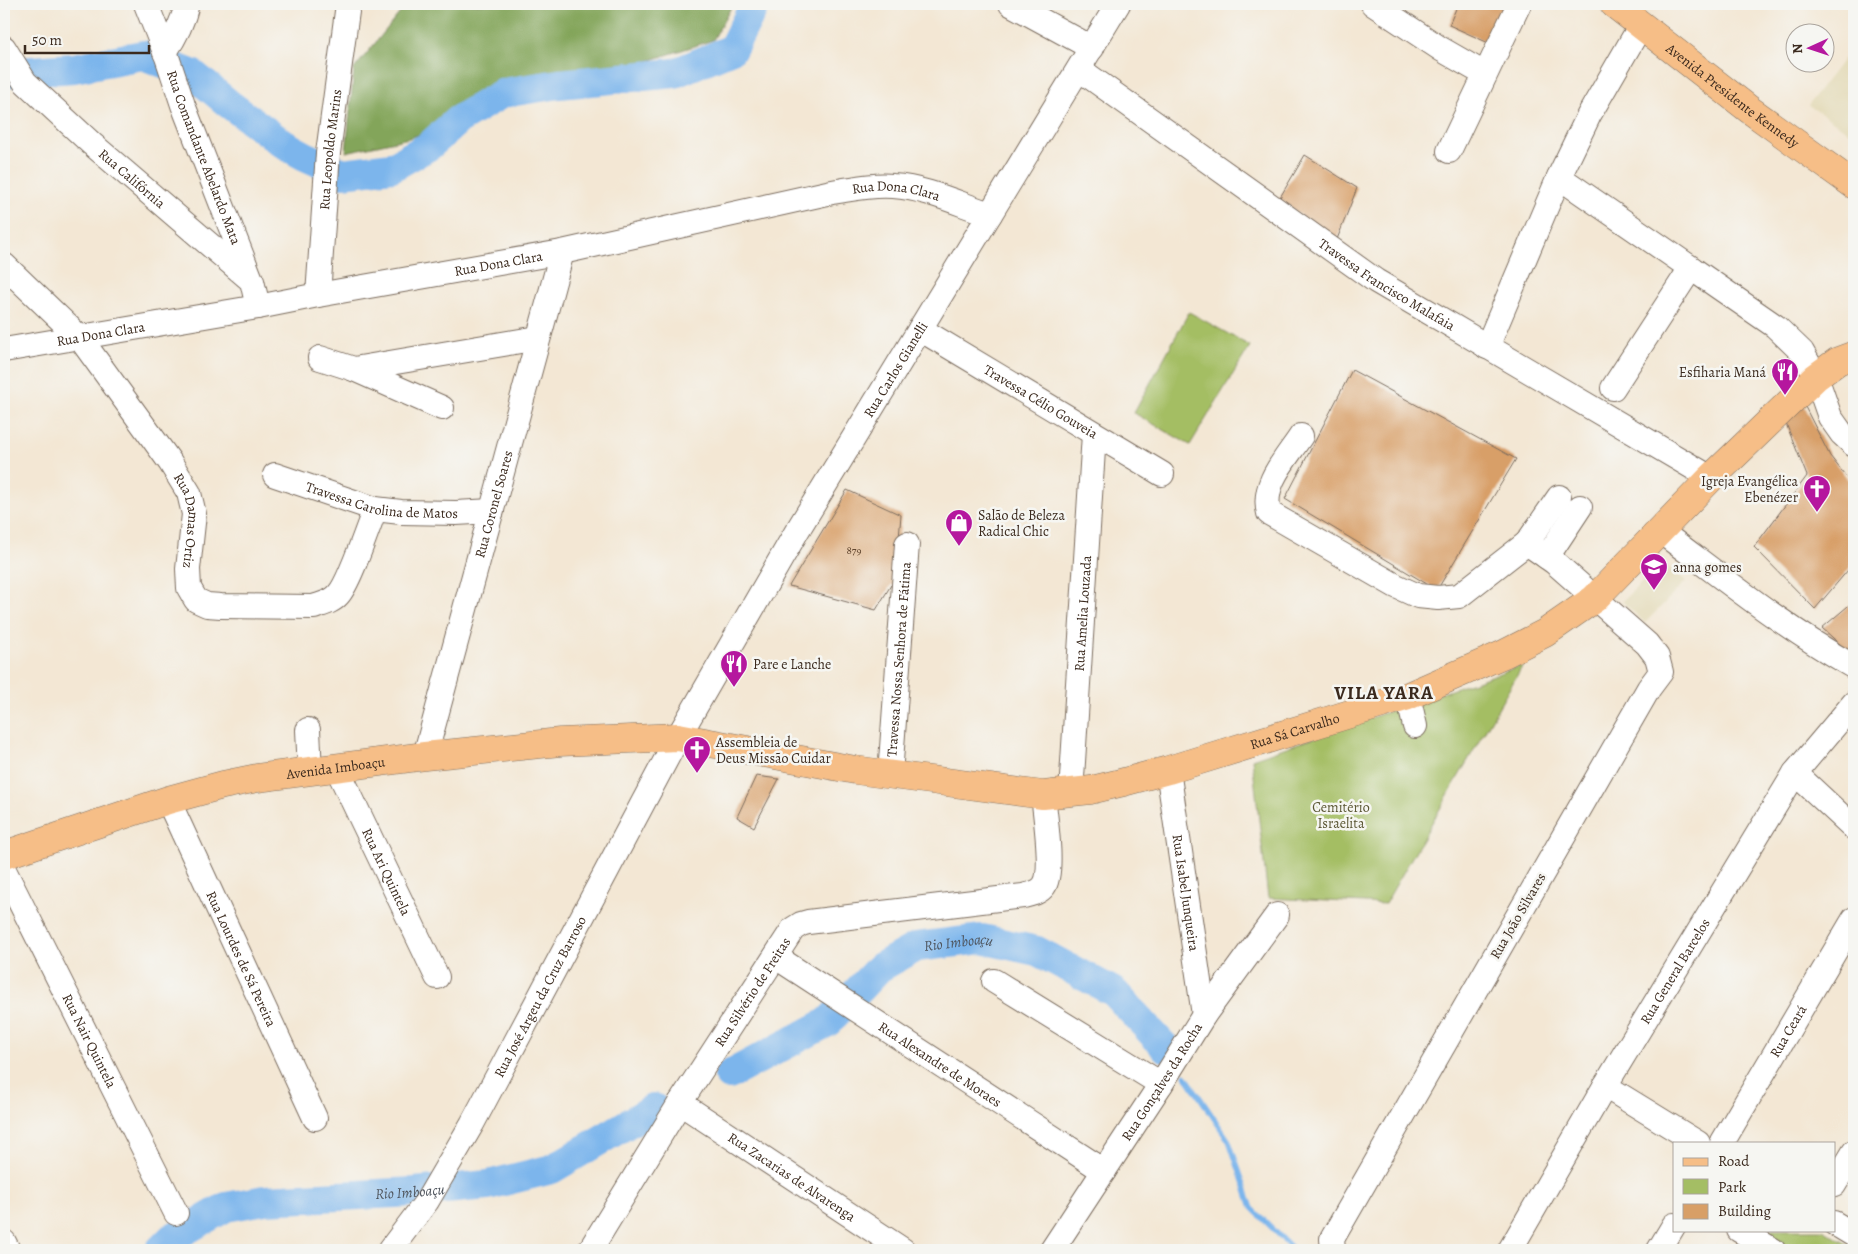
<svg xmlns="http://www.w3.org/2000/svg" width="1858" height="1254" font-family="Alegreya,serif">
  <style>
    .built { fill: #e4dbba }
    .green { fill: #a4be64; stroke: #707441 }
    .forest { fill: #83a55a; stroke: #5f683c }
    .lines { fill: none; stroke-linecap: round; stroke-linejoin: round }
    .stream { stroke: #7bb5ec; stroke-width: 5 }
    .river { stroke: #7bb5ec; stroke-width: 30 }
    .building { fill: #d89f67 }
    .minor-casing { stroke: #7b6c5e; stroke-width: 26 }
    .major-casing { stroke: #7b6c5e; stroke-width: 29 }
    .minor { stroke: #fff; stroke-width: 24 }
    .major { stroke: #f6be87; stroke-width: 28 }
    .labels { text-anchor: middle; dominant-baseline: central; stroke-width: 5; stroke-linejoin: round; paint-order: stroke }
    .number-label { font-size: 11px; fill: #624730 }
    .street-label { font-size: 14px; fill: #3b2a1e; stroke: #f6f6f2 }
    .poi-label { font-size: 14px; fill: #3b2a1e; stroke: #f6f6f2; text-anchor: start }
    .park-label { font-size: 14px; fill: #5a5633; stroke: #f6f6f2 }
    .water-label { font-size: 15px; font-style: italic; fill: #4e545c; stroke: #f6f6f2 }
    .district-label { font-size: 19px; font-weight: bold; letter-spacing: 1px; fill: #3b2a1e; stroke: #f6f6f2 }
  </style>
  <rect width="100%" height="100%" fill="#f6f6f2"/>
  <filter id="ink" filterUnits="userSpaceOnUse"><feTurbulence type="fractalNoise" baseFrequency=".02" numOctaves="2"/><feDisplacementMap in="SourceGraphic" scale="10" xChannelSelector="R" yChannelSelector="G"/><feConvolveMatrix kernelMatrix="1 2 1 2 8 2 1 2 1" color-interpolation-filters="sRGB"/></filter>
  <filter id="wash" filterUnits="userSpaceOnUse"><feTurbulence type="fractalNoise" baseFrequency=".0096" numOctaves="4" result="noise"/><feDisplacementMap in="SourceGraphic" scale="20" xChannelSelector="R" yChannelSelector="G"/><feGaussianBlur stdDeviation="1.12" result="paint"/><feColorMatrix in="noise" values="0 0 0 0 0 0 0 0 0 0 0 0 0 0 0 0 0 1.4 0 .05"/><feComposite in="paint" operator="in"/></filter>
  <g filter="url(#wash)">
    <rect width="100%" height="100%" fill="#f3e7d4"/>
    <path class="built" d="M1854,45V131L1852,134L1808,105Z
      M1663,563L1686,581L1645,623L1622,601Z"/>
    <path class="green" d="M1189,312L1250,346L1190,445L1134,413Z
      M1523,665L1385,904L1268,898L1252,759Z
      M1757,1230H1823L1854,1248V1250H1791Z"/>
    <path class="forest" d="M407,4H733L713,40L409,138L346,152L354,69Z"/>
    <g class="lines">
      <path class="stream" d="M1185,1075L1229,1141L1252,1208L1294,1250"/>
      <g class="river">
        <path d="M4,73L74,68L143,55L194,75L229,104L285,145L305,156L343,173L392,167L429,146L458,120L503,93L559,84L675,73L732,49L755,4"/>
        <path id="s1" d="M729,1075L828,1022L879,968L916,947L982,939L1037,951L1114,992L1165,1047"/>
        <path id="s2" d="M160,1250L172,1238L226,1207L265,1200L414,1192L488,1185L552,1169L654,1108"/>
      </g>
    </g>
    <g id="blocks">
      <path class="building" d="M1458,4H1511L1493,45L1449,25Z
        M1305,155L1357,188L1336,242L1279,199Z
        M1352,370L1516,459L1437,590L1285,499Z
        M1802,401L1830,456L1848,479H1854V563L1815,609L1754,547L1807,476L1785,421Z
        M847,490L901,515L895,585H891L876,610L789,586Z
        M1854,601V657L1822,628Z
        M756,776L779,779L754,827L737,817Z"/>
    </g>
  </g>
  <g filter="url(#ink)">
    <use href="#blocks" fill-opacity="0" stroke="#7b6c5e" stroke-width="1"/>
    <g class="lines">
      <defs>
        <g id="minor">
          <path id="s3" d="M146,4L167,57L183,105L250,277"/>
          <path d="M1011,4L1092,48"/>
          <path d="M1373,4L1441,49L1474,68"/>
          <path id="s4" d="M4,48L25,82L92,144L252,281L258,307"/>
          <path d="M165,52C176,36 183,22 187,4"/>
          <path id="s5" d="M1079,69L1376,281L1711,478"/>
          <path d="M1449,151L1519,4"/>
          <path id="s6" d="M4,265L80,338L170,462L189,493L194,514L188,569L189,588L196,600L207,605L221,606L314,607C322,604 332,602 338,595C349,584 368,527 375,509"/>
          <path d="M1691,268L1775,326L1802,352L1816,377L1830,417L1842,434L1854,445"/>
          <path id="s7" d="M318,295L328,153L348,4"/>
          <path id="s8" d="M920,329L1162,474"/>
          <path d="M1487,347L1559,177"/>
          <path id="s9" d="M4,350L258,307L318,295L562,252L832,192C852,189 873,184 893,186C926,188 959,204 990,214"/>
          <path d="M320,358L354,369L538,338"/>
          <path d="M354,369L442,408"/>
          <path d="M1613,388L1691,268L1559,177L1589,115L1641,25"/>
          <path d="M1301,436C1286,459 1261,484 1269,513L1396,586L1418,596L1438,598L1459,596L1527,543L1554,562L1647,644L1657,657L1661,672L1649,688L1332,1239L1333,1250"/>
          <path id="s10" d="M275,475L375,509L401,512L456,513L492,511"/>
          <path d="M1660,531C1723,578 1785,628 1854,667"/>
          <path d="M1527,543L1559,497"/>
          <path d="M1547,557L1580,507"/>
          <path d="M1408,696L1415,726"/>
          <path d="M308,730L310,771"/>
          <path id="s11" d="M425,756L562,252"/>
          <path id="s12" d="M337,768L437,977"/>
          <path id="s13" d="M1168,770L1204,1015"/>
          <path d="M1795,773L1854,828"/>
          <path id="s14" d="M890,775L907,544"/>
          <path id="s15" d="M1071,793L1094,434"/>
          <path id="s16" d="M168,800L315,1118"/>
          <path id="s17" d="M4,870L176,1213"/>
          <path id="s18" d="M776,957L1104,1171"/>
          <path d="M994,981L1161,1084"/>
          <path d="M1605,1086L1698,1143"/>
          <path id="s19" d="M680,1103L903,1250"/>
          <path id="s20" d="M1722,1143L1854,919"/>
          <path d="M1834,1185L1854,1152"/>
          <path d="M1834,1223L1854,1235"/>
          <path d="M1739,1230L1773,1250"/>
          <path d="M4,1242L8,1250"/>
          <path id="s21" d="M390,1250L427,1201L472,1124L678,737L797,531L1118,4"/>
          <path id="s22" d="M590,1250L680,1103L793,929L801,924L808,922L1023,896C1031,894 1039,893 1044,886C1054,872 1045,814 1043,795"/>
          <path id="s23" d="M1052,1250L1161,1084L1204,1015L1277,915"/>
          <path id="s24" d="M1510,1250L1605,1086L1795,773L1854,703"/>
          <path d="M1659,1250L1674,1225"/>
        </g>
        <g id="major">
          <path id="s25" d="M1614,4L1750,110L1854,185"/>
          <path id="s26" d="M4,855L168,800L223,785L257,778L425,756L560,742L678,737L855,770L1043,795L1091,790L1120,783L1168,770L1408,696L1504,654L1545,633L1594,599L1711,478L1816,377L1838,361L1854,355"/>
        </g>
      </defs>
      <use href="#minor" class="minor-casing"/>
      <use href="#major" class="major-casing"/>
      <use href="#minor" class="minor"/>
      <use href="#major" class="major"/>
    </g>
  </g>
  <defs>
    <symbol id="restaurant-pin" viewBox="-11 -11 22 30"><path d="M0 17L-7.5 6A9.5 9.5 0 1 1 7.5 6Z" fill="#b5179e" stroke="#f6f6f2"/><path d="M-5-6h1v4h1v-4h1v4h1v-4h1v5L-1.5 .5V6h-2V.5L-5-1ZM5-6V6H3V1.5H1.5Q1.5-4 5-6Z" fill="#fff"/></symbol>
    <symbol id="church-pin" viewBox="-11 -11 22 30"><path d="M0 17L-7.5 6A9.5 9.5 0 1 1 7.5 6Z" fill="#b5179e" stroke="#f6f6f2"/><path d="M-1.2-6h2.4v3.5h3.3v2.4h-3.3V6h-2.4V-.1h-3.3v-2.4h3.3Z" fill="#fff"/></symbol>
    <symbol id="shop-pin" viewBox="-11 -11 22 30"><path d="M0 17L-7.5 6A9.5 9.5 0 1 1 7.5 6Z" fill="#b5179e" stroke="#f6f6f2"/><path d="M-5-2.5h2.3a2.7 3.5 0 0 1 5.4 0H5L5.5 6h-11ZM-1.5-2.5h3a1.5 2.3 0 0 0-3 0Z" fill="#fff"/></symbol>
    <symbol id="school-pin" viewBox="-11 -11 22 30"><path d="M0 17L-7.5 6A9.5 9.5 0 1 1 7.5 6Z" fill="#b5179e" stroke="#f6f6f2"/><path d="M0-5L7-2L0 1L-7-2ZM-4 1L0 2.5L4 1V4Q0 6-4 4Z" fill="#fff"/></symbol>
  </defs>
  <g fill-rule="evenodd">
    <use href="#restaurant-pin" x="1769" y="356" width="32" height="43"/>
    <use href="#church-pin" x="1801" y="473" width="32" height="43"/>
    <use href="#shop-pin" x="943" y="507" width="32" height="43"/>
    <use href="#school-pin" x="1638" y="551" width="32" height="43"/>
    <use href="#restaurant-pin" x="718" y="648" width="32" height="43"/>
    <use href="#church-pin" x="681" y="734" width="32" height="43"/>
  </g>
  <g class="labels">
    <g class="number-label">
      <text x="854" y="550">879</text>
    </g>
    <g class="street-label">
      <text stroke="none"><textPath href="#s25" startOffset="150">Avenida Presidente Kennedy</textPath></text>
      <text stroke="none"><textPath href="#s7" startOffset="146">Rua Leopoldo Marins</textPath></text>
      <text stroke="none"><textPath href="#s3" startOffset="164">Rua Comandante Abelardo Mata</textPath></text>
      <text stroke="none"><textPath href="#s4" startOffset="184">Rua Califórnia</textPath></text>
      <text stroke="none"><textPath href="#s9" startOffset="908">Rua Dona Clara</textPath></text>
      <text stroke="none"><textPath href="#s9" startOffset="502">Rua Dona Clara</textPath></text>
      <text stroke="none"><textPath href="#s5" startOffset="376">Travessa Francisco Malafaia</textPath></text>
      <text stroke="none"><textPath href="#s9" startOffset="98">Rua Dona Clara</textPath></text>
      <text stroke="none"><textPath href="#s21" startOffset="1016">Rua Carlos Gianelli</textPath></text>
      <text stroke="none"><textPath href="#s8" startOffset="141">Travessa Célio Gouveia</textPath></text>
      <text stroke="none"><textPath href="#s10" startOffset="111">Travessa Carolina de Matos</textPath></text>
      <text stroke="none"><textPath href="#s11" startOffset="261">Rua Coronel Soares</textPath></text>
      <text stroke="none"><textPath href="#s6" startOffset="322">Rua Damas Ortiz</textPath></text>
      <text stroke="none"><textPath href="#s15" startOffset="180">Rua Amelia Louzada</textPath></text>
      <text stroke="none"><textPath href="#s14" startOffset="116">Travessa Nossa Senhora de Fátima</textPath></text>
      <text stroke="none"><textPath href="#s26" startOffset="1318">Rua Sá Carvalho</textPath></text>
      <text stroke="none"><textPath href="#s26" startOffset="344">Avenida Imboaçu</textPath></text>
      <text stroke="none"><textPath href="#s12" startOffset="115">Rua Ari Quintela</textPath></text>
      <text stroke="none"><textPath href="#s13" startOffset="124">Rua Isabel Junqueira</textPath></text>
      <text transform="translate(1518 916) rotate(-60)">Rua João Silvares</text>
      <text stroke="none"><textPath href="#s16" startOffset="175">Rua Lourdes de Sá Pereira</textPath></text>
      <text stroke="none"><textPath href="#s24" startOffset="324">Rua General Barcelos</textPath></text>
      <text stroke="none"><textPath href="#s22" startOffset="305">Rua Silvério de Freitas</textPath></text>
      <text stroke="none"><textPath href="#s21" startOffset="295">Rua José Argeu da Cruz Barroso</textPath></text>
      <text stroke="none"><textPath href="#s20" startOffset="130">Rua Ceará</textPath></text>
      <text stroke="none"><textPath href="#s17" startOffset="191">Rua Nair Quintela</textPath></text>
      <text stroke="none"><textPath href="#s18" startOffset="196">Rua Alexandre de Moraes</textPath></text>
      <text stroke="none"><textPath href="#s23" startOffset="201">Rua Gonçalves da Rocha</textPath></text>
      <text stroke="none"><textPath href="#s19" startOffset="134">Rua Zacarias de Alvarenga</textPath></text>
    </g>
    <g class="poi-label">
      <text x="1766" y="372" text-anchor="end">Esfiharia Maná</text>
      <text x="1798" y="481" text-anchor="end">Igreja Evangélica<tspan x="1798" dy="16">Ebenézer</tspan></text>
      <text x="978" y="515">Salão de Beleza<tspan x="978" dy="16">Radical Chic</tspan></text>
      <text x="1673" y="567">anna gomes</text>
      <text x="753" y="664">Pare e Lanche</text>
      <text x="716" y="742">Assembleia de<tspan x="716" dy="16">Deus Missão Cuidar</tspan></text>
    </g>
    <g class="park-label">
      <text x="1341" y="807">Cemitério<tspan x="1341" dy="16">Israelita</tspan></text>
    </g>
    <g class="water-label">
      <text stroke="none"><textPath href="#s1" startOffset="272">Rio Imboaçu</textPath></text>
      <text stroke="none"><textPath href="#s2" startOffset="264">Rio Imboaçu</textPath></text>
    </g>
    <g class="district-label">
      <text x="1384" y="693">VILA YARA</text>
    </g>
  </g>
  <rect width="1858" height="1254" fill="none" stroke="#f6f6f2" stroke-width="20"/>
  <rect x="1673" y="1142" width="162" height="90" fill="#f6f6f2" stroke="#aba49d"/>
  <rect x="1683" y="1158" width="25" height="8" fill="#f6be87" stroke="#aba49d"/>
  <text x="1718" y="1166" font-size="15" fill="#3b2a1e">Road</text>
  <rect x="1683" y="1179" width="25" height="15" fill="#a4be64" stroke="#aba49d"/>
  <text x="1718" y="1192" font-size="15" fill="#3b2a1e">Park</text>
  <rect x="1683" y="1204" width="25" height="15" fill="#d89f67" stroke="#aba49d"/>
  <text x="1718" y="1216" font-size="15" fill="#3b2a1e">Building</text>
  <g transform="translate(1810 48) rotate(267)"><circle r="24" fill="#f6f6f2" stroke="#aba49d"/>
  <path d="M0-4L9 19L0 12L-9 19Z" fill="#b5179e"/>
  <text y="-8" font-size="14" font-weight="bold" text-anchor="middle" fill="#3b2a1e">N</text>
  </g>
  <path d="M25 45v8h124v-8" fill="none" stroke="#3b2a1e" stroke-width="2.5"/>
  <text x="32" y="45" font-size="15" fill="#3b2a1e" stroke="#f6f6f2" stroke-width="4" paint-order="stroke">50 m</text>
</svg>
